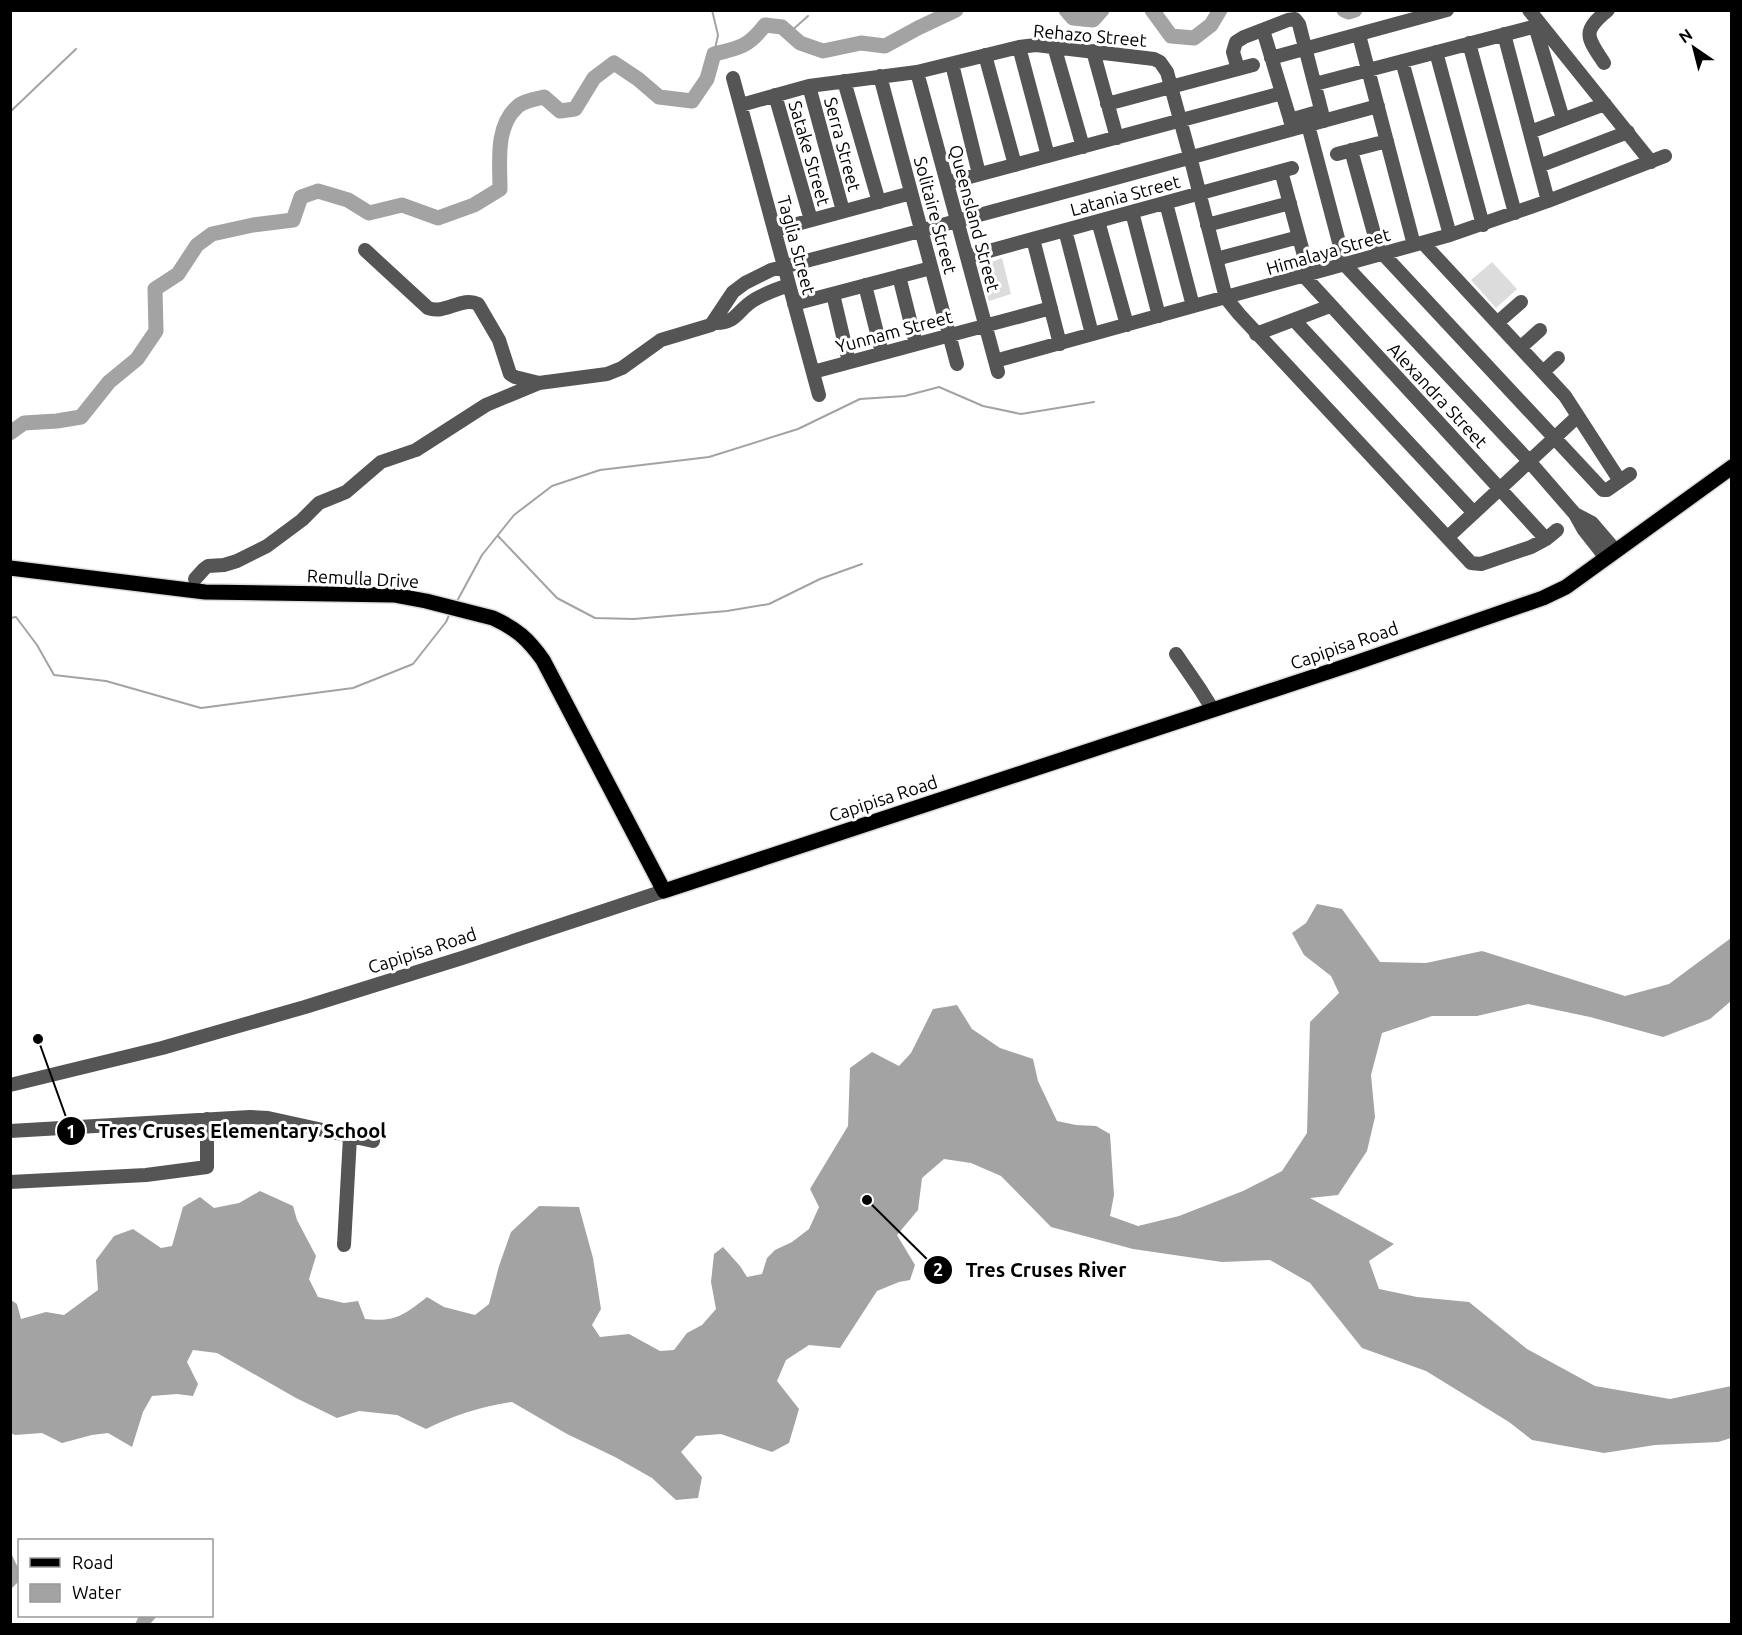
<svg xmlns="http://www.w3.org/2000/svg" width="1742" height="1635" font-family="Ubuntu,sans-serif">
  <style>
    .green { fill: #dcdcdc }
    .water { fill: #a3a3a3 }
    .lines { fill: none; stroke-linecap: round; stroke-linejoin: round }
    .stream { stroke: #a3a3a3; stroke-width: 2 }
    .river { stroke: #a3a3a3; stroke-width: 15 }
    .major-casing { stroke: #dbdbdb; stroke-width: 18 }
    .minor { stroke: #555; stroke-width: 14 }
    .major { stroke: #000; stroke-width: 15 }
    .labels { text-anchor: middle; dominant-baseline: central; stroke-width: 6; stroke-linejoin: round; paint-order: stroke }
    .street-label { font-size: 18px; fill: #000; stroke: #fff }
    .leader { fill: none; stroke: #000; stroke-width: 2 }
    .callout-dot { fill: #000; stroke: #fff; stroke-width: 2 }
    .mark-label { font-size: 18px; text-anchor: middle; font-weight: bold; fill: #fff }
    .callout-label { font-size: 20px; text-anchor: middle; font-weight: bold; fill: #000; stroke: #fff; stroke-width: 6; stroke-linejoin: round; paint-order: stroke }
  </style>
  <rect width="100%" height="100%" fill="#fff"/>
  <path class="green" d="M1002,258L1011,294L989,301L978,267Z
    M1492,262L1517,289L1496,308L1471,280Z"/>
  <path class="water" d="M1317,904L1342,909L1380,962L1426,963L1482,951L1625,996L1669,984L1731,938V1001L1710,1019L1663,1037L1590,1017L1528,1004L1477,1016H1432L1382,1033L1371,1075L1375,1117L1367,1151L1338,1195L1310,1198L1394,1244L1369,1261L1379,1289L1417,1297L1469,1302L1527,1349L1595,1386L1670,1399L1731,1386V1438L1718,1442L1655,1445L1604,1453L1532,1440L1509,1422L1426,1371L1362,1348L1310,1283L1270,1260L1222,1262L1133,1249L1051,1227L1001,1176L971,1163L944,1159L922,1178L918,1210L897,1235L915,1265L910,1280L899,1282L877,1291L840,1348L809,1345L786,1360L777,1381L799,1409L789,1443L772,1452L721,1434L696,1436L681,1452L702,1477L698,1498L676,1500L652,1478L615,1457L567,1434L512,1402C480,1407 455,1415 426,1429L397,1415L359,1411L337,1418L296,1398L217,1353L193,1350L187,1362L198,1384L193,1396L177,1394L152,1396L143,1412L132,1447L108,1433L92,1435L62,1443L42,1433L15,1435L11,1433V1300L17,1304L21,1319L46,1312L64,1315L98,1290L96,1260L114,1236L133,1229L161,1248L172,1246L183,1207L200,1197L214,1208L239,1203L260,1191L293,1206L297,1220L316,1256L309,1279L318,1297L344,1303L358,1301L365,1319C395,1322 403,1316 427,1297L444,1307L475,1315L489,1304L499,1266L511,1232L539,1206L579,1207L593,1258L601,1309L592,1325L600,1337L629,1334L660,1351L674,1350L687,1333L702,1325L716,1309L711,1282L714,1254L723,1247L740,1266L747,1277L762,1274L767,1258L775,1250L792,1242L809,1229L819,1207L810,1189L848,1126L850,1068L872,1052L899,1066L911,1053L933,1009L957,1005L972,1029L1000,1048L1033,1059L1038,1081L1057,1121L1076,1125L1096,1126L1110,1134L1114,1195L1110,1216L1138,1226L1179,1216L1243,1191L1282,1171L1307,1133L1310,1022L1339,993L1331,976L1304,955L1292,933L1306,923Z
    M11,1555H12L19,1570L20,1580L11,1589Z
    M139,1616H157L150,1624H131H135Z"/>
  <g class="lines">
    <path class="stream" d="M712,10L718,35L714,54
      M789,33L808,16
      M10,112L76,49
      M498,536L557,598L595,618L634,619L727,611L769,604L820,579L862,564
      M456,603L482,555L514,515L552,486L600,470L709,457L798,429L860,399L905,396L939,387L983,406L1021,414L1094,402
      M10,618L16,617L37,645L54,675L106,681L201,708L353,688L413,664L446,622L450,613"/>
    <path class="river" d="M1066,10L1073,18L1093,20L1102,10
      M1152,10L1171,36L1194,38L1211,25L1220,10
      M1344,10L1349,12L1355,10
      M10,433L24,423L57,421L81,417L109,382L137,359L156,331L155,289L178,274L197,245L212,234L253,225L293,220L301,197L318,191L348,200L369,213L402,205L438,218L474,205L500,189C500,162 495,127 517,107C523,101 536,99 544,97L560,111L575,109L594,78L614,63L638,79L659,97L692,101L707,79L714,54C740,48 749,46 765,25L782,27L800,43L823,51L861,43L885,46L918,28L956,10"/>
    <defs>
      <path id="major" d="M10,568L205,592L394,595L426,601L493,618C517,629 528,639 543,660L664,891L1355,663L1543,598L1566,587L1732,467"/>
    </defs>
    <use href="#major" class="major-casing"/>
    <path class="minor" d="M1529,10L1651,162
      M1535,26L1563,119
      M1263,30L1293,129
      M1504,34L1548,201
      M1359,35L1414,245
      M1469,43L1515,213
      M1054,46L1083,147
      M1019,47L1048,156
      M1093,51L1117,138
      M1436,52L1483,225
      M985,55L1015,165
      M1271,58L1447,10
      M1402,61L1450,235
      M1604,63C1587,37 1581,32 1608,10
      M952,64L979,174
      M1238,69L1233,52L1236,42L1244,37L1288,20L1295,19L1299,24L1324,121
      M917,72L998,372
      M880,76L957,364
      M733,78L819,395
      M844,81L879,202
      M1315,84L1540,25
      M809,86L843,211
      M775,95L811,220
      M1107,104L1253,65
      M741,105L809,86L917,72L1019,47L1036,45L1154,59L1160,62L1167,72L1190,156L1226,298L1239,314L1471,563L1481,564L1531,547L1546,539L1557,530
      M1290,120L1321,111
      M1308,125L1345,265L1529,461L1575,514L1584,530L1606,558
      M1530,132L1605,104
      M1351,150L1380,255
      M1337,154L1387,141
      M1539,166L1628,132
      M1281,171L1309,274
      M947,183L1282,93
      M1166,203L1193,306
      M1132,212L1159,316
      M1098,221L1127,325
      M1207,225L1290,203
      M775,230L911,193
      M1065,230L1092,334
      M1033,239L1060,344
      M1423,243L1565,396L1620,481
      M365,250L428,308C445,315 462,296 478,304L499,340L510,374L515,377L539,383
      M1383,254L1603,490H1607L1630,474
      M967,257L1292,168
      M1216,259L1299,237
      M899,276L916,344
      M1304,276L1546,539
      M865,285L882,353
      M833,294L849,362
      M794,304L931,268
      M1294,320L1474,513
      M714,323C737,324 737,310 754,300C765,293 777,289 789,285
      M1497,323L1521,302
      M1256,334L1330,306
      M1521,347L1540,330
      M995,361L1450,235L1548,201L1665,156
      M813,372L1051,308
      M1543,372L1558,358
      M1575,514L1592,523L1616,551
      M1448,537L1578,416
      M195,579L204,569L208,566L224,565L237,561L267,546L302,520L319,503L346,492L381,462L416,450L486,405L539,383L607,374L622,368L661,340L711,325L733,292L745,283L771,270C974,218 1176,161 1378,106
      M1176,654L1200,689L1213,710
      M10,1085L162,1048L305,1007L462,958L664,891
      M10,1131L250,1117L268,1118L373,1141
      M10,1182L146,1175L207,1167V1119
      M344,1245L350,1137"/>
    <use href="#major" class="major"/>
  </g>
  <g class="labels">
    <g class="street-label">
      <text transform="translate(1090 35) rotate(5)">Rehazo Street</text>
      <text transform="translate(843 144) rotate(75)">Serra Street</text>
      <text transform="translate(810 153) rotate(74)">Satake Street</text>
      <text transform="translate(1125 195) rotate(-15)">Latania Street</text>
      <text transform="translate(936 215) rotate(75)">Solitaire Street</text>
      <text transform="translate(975 218) rotate(75)">Queensland Street</text>
      <text transform="translate(797 245) rotate(75)">Taglia Street</text>
      <text transform="translate(1328 251) rotate(-16)">Himalaya Street</text>
      <text transform="translate(894 331) rotate(-15)">Yunnam Street</text>
      <text transform="translate(1438 395) rotate(47)">Alexandra Street</text>
      <text transform="translate(363 578) rotate(3)">Remulla Drive</text>
      <text transform="translate(1344 645) rotate(-19)">Capipisa Road</text>
      <text transform="translate(883 798) rotate(-18)">Capipisa Road</text>
      <text transform="translate(422 950) rotate(-18)">Capipisa Road</text>
    </g>
  </g>
  <path class="leader" d="M38 1039L71 1131M867 1200L938 1270"/>
  <g class="callout-dot">
    <circle cx="38" cy="1039" r="6"/>
    <circle cx="867" cy="1200" r="6"/>
    <circle cx="71" cy="1131" r="15"/>
    <circle cx="938" cy="1270" r="15"/>
  </g>
  <g class="mark-label">
    <text x="71" y="1138">1</text>
    <text x="938" y="1276">2</text>
  </g>
  <g class="callout-label">
    <text x="242" y="1138">Tres Cruses Elementary School</text>
    <text x="1046" y="1277">Tres Cruses River</text>
  </g>
  <rect width="1742" height="1635" fill="none" stroke="#000000" stroke-width="24"/>
  <rect x="18" y="1539" width="195" height="78" fill="#ffffff" stroke="#999999" stroke-width="1.5"/>
  <rect x="30" y="1558" width="30" height="9" fill="#000000" stroke="#999999" stroke-width="1.5"/>
  <text x="72" y="1569" font-size="18" fill="#000000">Road</text>
  <rect x="30" y="1584" width="30" height="18" fill="#a3a3a3" stroke="#999999" stroke-width="1.5"/>
  <text x="72" y="1599" font-size="18" fill="#000000">Water</text>
  <g transform="translate(1694 48) rotate(325)" stroke="#ffffff" stroke-width="4.5" paint-order="stroke">
  <path d="M0-4.5L10 22L0 15L-10 22Z" fill="#000000"/>
  <text y="-9" font-size="16" font-weight="bold" text-anchor="middle" fill="#000000">N</text>
  </g>
</svg>
